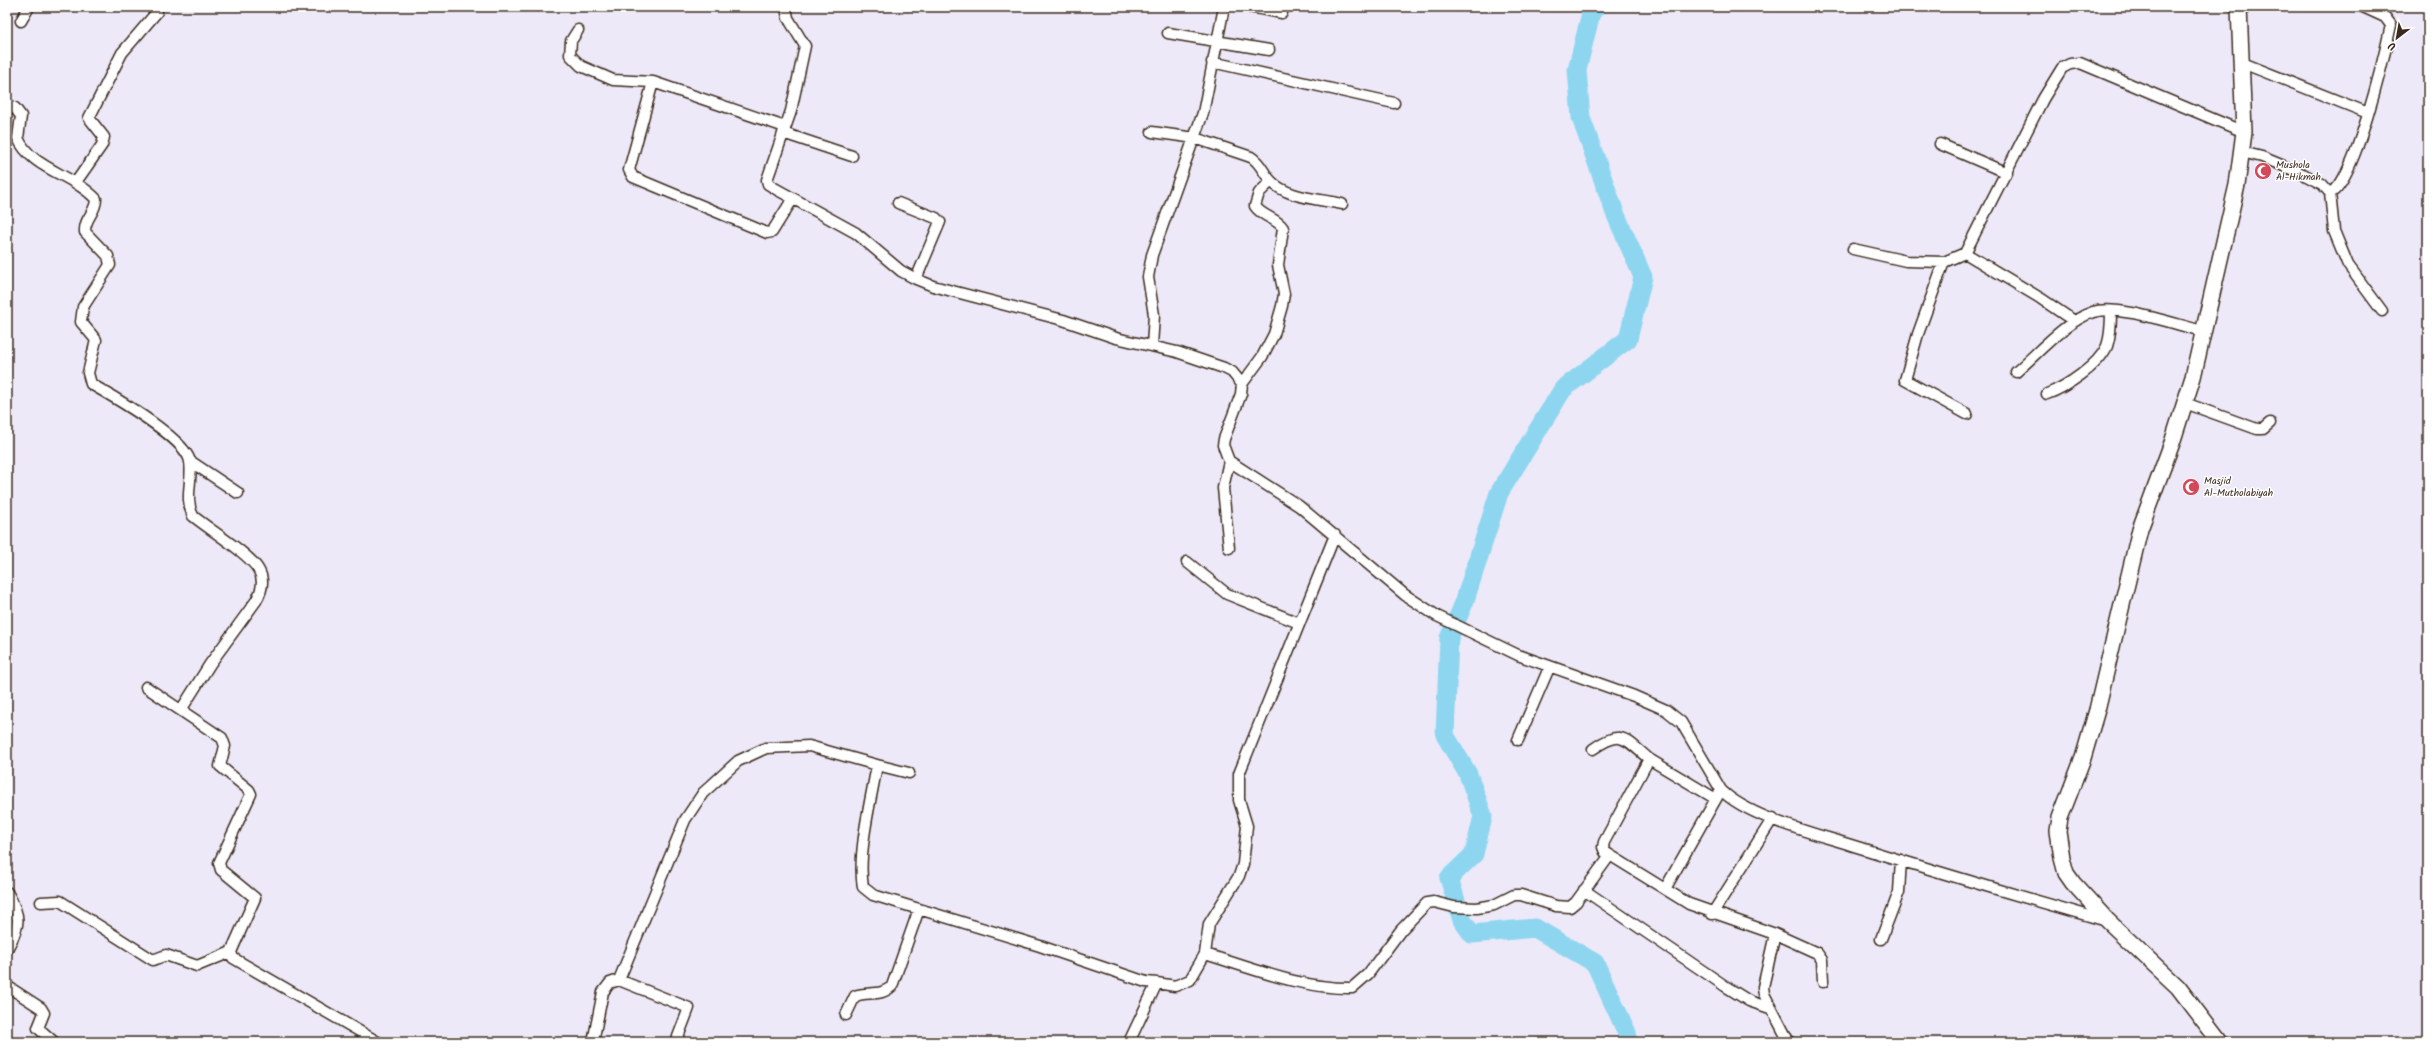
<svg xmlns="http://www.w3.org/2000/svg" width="2435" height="1049" font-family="Kalam,sans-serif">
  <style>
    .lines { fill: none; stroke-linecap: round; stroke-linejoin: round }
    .river { stroke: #8ed6f0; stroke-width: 19 }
    .street-casing { stroke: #3b2a1e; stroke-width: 13 }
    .secondary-casing { stroke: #3b2a1e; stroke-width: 18 }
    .street { stroke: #fff; stroke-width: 10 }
    .secondary { stroke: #fff; stroke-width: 15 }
    .labels { text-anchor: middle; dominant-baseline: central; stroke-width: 3; stroke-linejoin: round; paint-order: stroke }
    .poi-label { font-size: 10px; fill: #3b2a1e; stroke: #fff; text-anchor: start }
  </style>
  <rect width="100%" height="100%" fill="#ede9f8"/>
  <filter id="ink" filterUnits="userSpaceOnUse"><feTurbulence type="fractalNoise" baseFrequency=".025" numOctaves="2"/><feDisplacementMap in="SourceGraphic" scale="8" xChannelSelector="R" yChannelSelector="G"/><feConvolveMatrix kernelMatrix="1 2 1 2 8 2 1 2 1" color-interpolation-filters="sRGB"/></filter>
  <g filter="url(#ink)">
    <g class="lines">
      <path class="river" d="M1596,7L1591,13L1577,70L1581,118L1615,213L1643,277L1628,339L1563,389L1499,493L1464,603L1449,638L1445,735L1468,774L1483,816L1474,854L1449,878L1462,920L1472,934L1535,928L1595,963L1627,1033L1629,1042"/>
      <defs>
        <path id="street" d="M786,7L788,18L805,46L791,111L767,180L768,184L776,189L856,233L901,271L916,279L933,286L1063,320L1116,338L1177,352L1224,368L1232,372L1242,384L1241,394L1224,439L1223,445L1229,461L1299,506L1405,595L1437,616L1518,655L1634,696L1666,710L1681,722L1721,790C1749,818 1817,834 1854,846C1938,872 2022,897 2107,921
          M1250,7L1282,13
          M21,21L29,7
          M578,30L571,41L570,55L581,66L613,80L653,82L785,127
          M1168,33L1269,50
          M1212,62L1394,103
          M2240,62L2368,113
          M653,82L629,170L633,177L767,233L772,232L792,200
          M7,104L15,108L21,116L18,138C31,169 73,174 96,199C96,213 84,218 85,232L108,256L110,265L83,307L81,322L96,340L88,373L91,384C112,396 187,439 190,462C193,481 184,497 193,516C210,530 247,552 258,569C265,580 262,591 256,601L210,664L181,710
          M1152,132L1195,138L1251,157C1261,163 1263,173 1271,181C1286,198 1321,199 1342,204
          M783,133L852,156
          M1940,144L2007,173
          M2242,152L2262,157L2303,174L2322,184L2330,193L2334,231L2348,265L2382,311
          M76,182L102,145L104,137L89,118L122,53L157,12L155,7
          M2330,193C2354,186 2385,53 2391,25L2385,17L2363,7
          M898,203L936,218L940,222L916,279
          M1853,249L1906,261L1944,262
          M1965,253L2040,298L2074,321
          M1152,346L1154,315L1148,277L1152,255L1203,113L1224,7
          M2016,372C2038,353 2066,321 2093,312C2117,304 2177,325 2203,331
          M1242,384L1262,357L1274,334L1282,306L1284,294L1278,265L1283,228C1277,218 1262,217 1255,206L1259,193L1271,181
          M2047,394C2066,387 2099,365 2107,346C2111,335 2111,322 2111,311
          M2185,403L2257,429H2263L2270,423
          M1967,414L1905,380L1918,334L1944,262L1965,253L2043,99L2062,68L2070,64L2080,63L2244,132
          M190,461L238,493
          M1229,548L1223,488L1229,461
          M1187,562L1227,594L1299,623
          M146,687L222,738L225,746L220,766L249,790L251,794L219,863L221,870L255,898L231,952L233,958L378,1042
          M1518,740L1549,668
          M1593,749C1622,729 1624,738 1649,759L1604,842L1603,847L1605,852L1689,904L1775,934L1763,987L1764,994L1789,1042
          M1649,759L1716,799
          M877,765L909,773
          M1665,889L1721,790
          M1584,890L1725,986L1749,1001L1770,1008
          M7,892C21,916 21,925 7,949
          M41,902L60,901L153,960L166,955L197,966L231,952
          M1712,914L1773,818
          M1775,934L1817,953L1822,960L1823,982
          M1881,939L1899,892L1901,860
          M1205,954C1252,968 1302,989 1352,988L1368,974L1401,930L1427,903L1434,902L1454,907L1477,908L1494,905L1514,895H1521L1556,906L1570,907L1576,902L1610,855
          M619,980L685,820L703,793L738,761L766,748L809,746L877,765C871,800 857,854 863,887L873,895L1040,946L1146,982L1157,983
          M7,986L41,1008L44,1013L38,1028L54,1042
          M846,1015L855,996C868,991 881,997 892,986L919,909
          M593,1042L603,992L610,983L619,980L689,1008L676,1042
          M1129,1042L1157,983L1175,986L1190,980L1205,954L1209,924L1239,876L1243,864L1247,826L1239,800V774L1335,535"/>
        <path id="secondary" d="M2220,1042L2178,987L2108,921L2073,883L2066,873L2062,858L2058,831L2060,818L2083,758L2097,710L2140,529L2172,443L2193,377L2237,185L2244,132L2239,7"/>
      </defs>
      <use href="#street" class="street-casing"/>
      <use href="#secondary" class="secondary-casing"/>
      <use href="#street" class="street"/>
      <use href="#secondary" class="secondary"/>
    </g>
  </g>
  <defs>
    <symbol id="mosque-disc" viewBox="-11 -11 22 22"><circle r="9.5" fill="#d1495b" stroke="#fff"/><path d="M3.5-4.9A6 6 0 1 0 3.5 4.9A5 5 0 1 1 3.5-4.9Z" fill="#fff"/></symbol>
  </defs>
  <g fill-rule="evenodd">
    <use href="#mosque-disc" x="2253" y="161" width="20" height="20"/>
    <use href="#mosque-disc" x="2181" y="477" width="20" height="20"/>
  </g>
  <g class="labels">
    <g class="poi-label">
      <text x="2276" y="165">Mushola<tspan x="2276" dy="12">Al-Hikmah</tspan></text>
      <text x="2204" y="481">Masjid<tspan x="2204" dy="12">Al-Mutholabiyah</tspan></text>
    </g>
  </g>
  <rect width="2435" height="1049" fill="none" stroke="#fff" stroke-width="24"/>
  <rect x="12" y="12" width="2411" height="1025" fill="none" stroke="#3b2a1e" stroke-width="1.5" filter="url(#ink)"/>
  <g transform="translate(2397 38) rotate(211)" stroke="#ffffff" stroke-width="3" paint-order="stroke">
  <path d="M0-3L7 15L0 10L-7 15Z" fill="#3b2a1e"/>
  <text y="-6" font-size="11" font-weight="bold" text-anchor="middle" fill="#3b2a1e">U</text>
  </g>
</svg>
